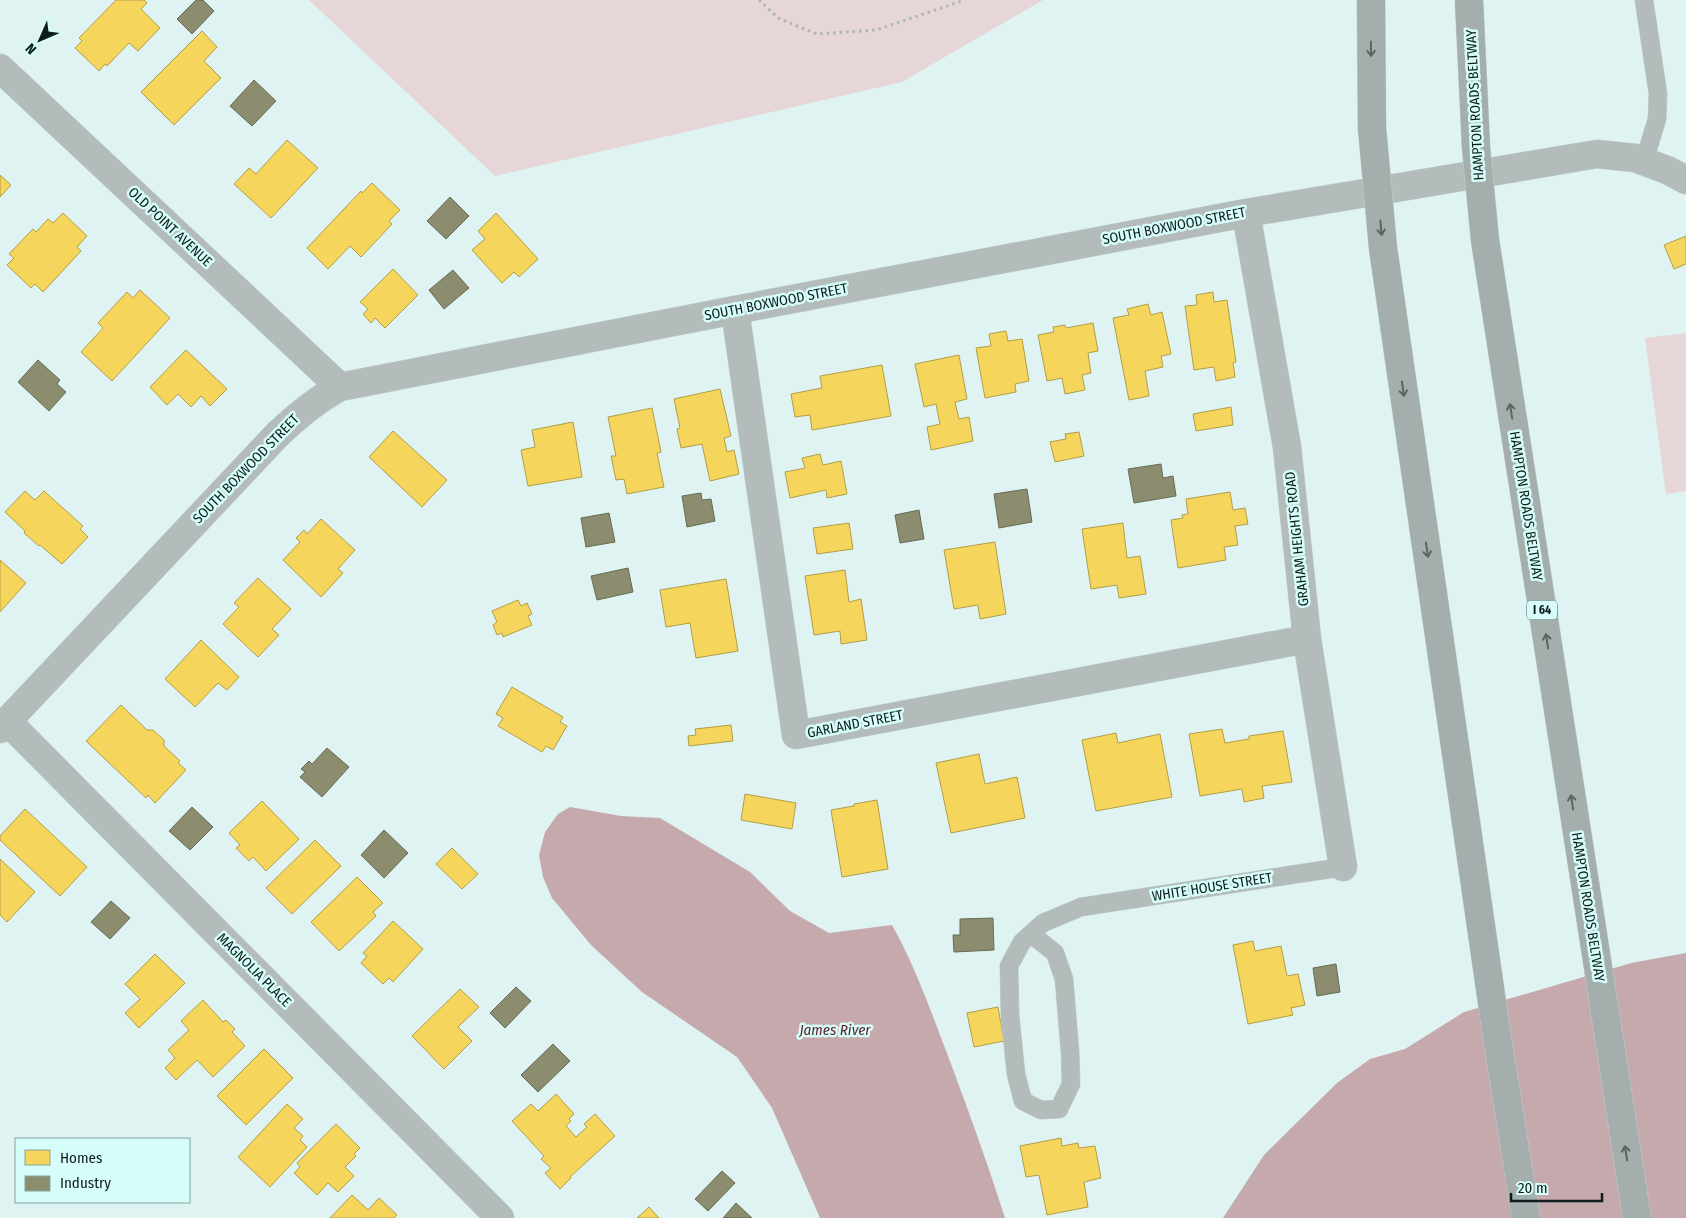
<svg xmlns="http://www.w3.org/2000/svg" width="1686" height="1218" font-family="'Fira Sans Condensed',sans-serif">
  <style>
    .green { fill: #e6d6d8 }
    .water { fill: #c5a9ac }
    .homes { fill: #f6d55c; stroke: #b09e48 }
    .industry { fill: #8c8c6e; stroke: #666b55 }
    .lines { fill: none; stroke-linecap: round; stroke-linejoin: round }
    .lane-casing { stroke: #bfd0ce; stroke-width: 19 }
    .street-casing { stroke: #bfd0ce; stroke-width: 29 }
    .path { stroke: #acb7b6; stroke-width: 3; stroke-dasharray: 2.5 4; stroke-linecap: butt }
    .lane { stroke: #b4bcbb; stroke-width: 18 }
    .street { stroke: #b4bcbb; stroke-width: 28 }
    .highway-bridge-casing { stroke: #bfd0ce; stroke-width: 29; stroke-linecap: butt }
    .highway-bridge { stroke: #a3aead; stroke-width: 28 }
    .oneway { stroke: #586664 }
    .labels { text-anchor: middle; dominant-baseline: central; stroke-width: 5; stroke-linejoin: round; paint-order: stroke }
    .shield { fill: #d6fdf9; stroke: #4a605e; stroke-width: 1 }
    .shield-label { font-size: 12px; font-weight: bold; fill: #0e1d1b }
    .street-label { font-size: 14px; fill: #0e1d1b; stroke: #d6fdf9 }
    .water-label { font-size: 15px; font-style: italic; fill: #61232d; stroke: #d6fdf9 }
  </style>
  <rect width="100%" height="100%" fill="#dff4f2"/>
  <path class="green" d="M309,0H1043L902,82L495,176Z
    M1686,333V491L1666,494L1645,338Z"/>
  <path class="water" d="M570,807L621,816L660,818L750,872L790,911L829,933L892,925C914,964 929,1006 945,1048C966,1104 987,1161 1005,1218H820L772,1108L737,1057L642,992L591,945L552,898L543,877L539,855L545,832L558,814Z
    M1686,953V1218H1223L1264,1155L1337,1083L1370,1059L1405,1049L1464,1012L1631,963Z"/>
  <path class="homes" d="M116,0H144L147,3L141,9L160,28L138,51L129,43L107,66L105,64L99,71L75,48L82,41L79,38Z
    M202,31L217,47L204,61L221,78L174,125L141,92Z
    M287,140L318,168L271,218L234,184L249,168L256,174Z
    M0,175L11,185L0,197Z
    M372,183L400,210L389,221L392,224L361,257L350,246L328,269L307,248L361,191L362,193Z
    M63,213L87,236L77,247L81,251L43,292L35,284L31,288L7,265L14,258L9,254L33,229L36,232L48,219L53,223Z
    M496,213L538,259L519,277L514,272L502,283L472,250L485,239L478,231Z
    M1686,236V264L1674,269L1664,245Z
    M393,269L418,295L385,328L375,318L371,323L363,314L368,309L360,302Z
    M140,290L170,318L112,381L81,352L103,328L98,323L127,292L133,298Z
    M1213,292L1214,302L1227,300L1236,362L1233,363L1235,377L1216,381L1214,367L1194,370L1185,306L1197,305L1196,295Z
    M1148,304L1151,315L1162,312L1171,354L1161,356L1163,367L1145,371L1149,396L1129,400L1113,318L1129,315L1127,309Z
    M1093,323L1098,351L1088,353L1091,373L1082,375L1085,390L1065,394L1062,378L1047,381L1038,335L1054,332L1053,327L1065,325L1066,328Z
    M1006,331L1008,341L1022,339L1029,381L1015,384L1016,392L985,398L976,348L991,346L989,334Z
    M186,350L227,389L210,406L201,396L191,407L178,394L167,405L150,387Z
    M959,355L967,399L955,402L959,419L969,417L973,441L931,450L927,427L940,424L936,404L924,407L915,364Z
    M882,365L891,416L812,430L810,415L795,417L791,394L822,388L820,376Z
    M720,389L731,436L724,438L727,452L734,450L739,474L710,481L702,444L681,448L677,429L680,428L674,399Z
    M1231,407L1233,425L1196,431L1193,414Z
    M652,408L661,452L657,453L664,487L627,494L624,479L616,480L611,456H616L608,417Z
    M573,422L582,477L528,486L521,450L535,447L532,430Z
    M393,431L447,480L422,507L369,457Z
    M1079,432L1084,456L1055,462L1050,442L1066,439L1065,434Z
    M820,454L823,465L841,461L847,494L827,498L826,490L790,498L785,472L805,468L802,458Z
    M25,491L35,500L44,491L83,526L80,529L88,537L62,564L40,545L39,546L24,533L25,531L5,512Z
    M1230,492L1233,510L1245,508L1248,524L1235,526L1238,545L1224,547L1226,560L1178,568L1171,520L1183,518L1182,515L1188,514L1186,499Z
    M321,519L355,550L338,569L343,573L321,597L283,560L300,542L296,538L304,530L307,534Z
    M849,523L853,549L817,554L813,528Z
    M1123,523L1127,558L1140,556L1146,594L1119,598L1117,585L1091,589L1082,529Z
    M995,542L1006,614L980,619L978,605L954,609L944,550Z
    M0,560L26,583L0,612Z
    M845,570L849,602L861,599L867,640L841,644L840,631L814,635L805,576Z
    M258,578L291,609L272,629L279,635L258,657L223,624L239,607L234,603Z
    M726,579L738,651L696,658L690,623L666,627L660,590Z
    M518,600L521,606L527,603L532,614L528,616L532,625L503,637L502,633L497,635L493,625L497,622L492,611Z
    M201,640L239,677L227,690L218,683L195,707L165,679Z
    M512,687L563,717L560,722L567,726L553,750L546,746L542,752L498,726L503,718L496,714Z
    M121,705L147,730H153L164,740V746L180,761L178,763L186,770L155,803L148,795L146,798L86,741Z
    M731,725L733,741L689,746L688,736L696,735L695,729Z
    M1222,729L1225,743L1249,739V736L1283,731L1292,782L1262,786L1264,798L1244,802L1242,789L1200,796L1189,734Z
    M1116,733L1118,743L1160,734L1172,797L1096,811L1082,740Z
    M979,754L985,784L1017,777L1025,818L951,833L936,763Z
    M745,794L796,803L792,829L741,820Z
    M877,800L888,869L842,877L831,810L854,806V804Z
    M262,801L299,839L266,871L253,857L249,861L236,848L240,845L229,833Z
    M25,809L87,867L60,896L0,840V836Z
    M315,840L341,866L292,914L266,888Z
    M452,848L478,874L462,889L436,864Z
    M0,859L35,892L7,922L0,915Z
    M357,877L383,903L373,912L376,916L339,951L311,922Z
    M393,921L423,949L393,982L389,978L383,984L361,963L367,956L363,953Z
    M1253,941L1255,951L1281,946L1287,976L1298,974L1305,1005L1291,1008L1293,1015L1248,1024L1233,945Z
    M155,954L185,983L139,1028L125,1013L140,999L125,984Z
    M460,989L479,1007L458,1027L472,1041L444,1069L412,1036Z
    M203,1000L223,1022L226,1020L235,1029L232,1032L245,1046L213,1077L197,1060L176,1080L165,1068L175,1058L168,1050L189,1030L181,1021Z
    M998,1007L1004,1041L974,1047L967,1013Z
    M264,1049L293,1078L246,1125L217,1096Z
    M556,1094L574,1114L569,1119L571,1121L566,1126L576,1137L587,1127L584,1124L595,1114L615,1136L570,1177L571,1178L560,1189L545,1173L551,1168L541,1159L544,1156L512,1121L531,1104L538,1111Z
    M287,1104L303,1119L294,1128L303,1136L300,1140L307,1147L270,1187L238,1157Z
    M336,1124L360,1148L354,1154L356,1156L345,1167L354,1176L338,1192L328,1183L317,1195L294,1173L300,1167L297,1163Z
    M1061,1138L1062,1146L1078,1143L1079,1148L1095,1146L1101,1178L1084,1182L1088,1207L1047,1215L1039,1175L1026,1177L1020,1146Z
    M352,1195L368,1210L379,1198L397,1215L394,1218H330Z
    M649,1207L659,1218H637Z"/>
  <path class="industry" d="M196,0H203L214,11L192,34L177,19Z
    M254,80L276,101L252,126L230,106Z
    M450,197L469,216L446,239L427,221Z
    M453,270L469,288L444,309L429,290Z
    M38,360L60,380L57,384L66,392L49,411L18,382Z
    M1161,464L1163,478L1173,476L1176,496L1134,503L1128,469Z
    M1027,489L1032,522L999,528L994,494Z
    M701,493L702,500L711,499L715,521L687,527L682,496Z
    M919,510L924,539L900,543L895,515Z
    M609,513L615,542L586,547L581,518Z
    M628,568L633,592L597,600L591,576Z
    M327,748L349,767L322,797L300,777L305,772L301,769L309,761L312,764Z
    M192,807L213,827L190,850L169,831Z
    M384,830L408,853L384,878L361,855Z
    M111,901L130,918L110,939L91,922Z
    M993,918L994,950L954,952L953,935H960V919Z
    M1336,964L1340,992L1317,996L1313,968Z
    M516,987L531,1001L505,1028L490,1013Z
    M553,1044L570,1061L538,1092L521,1075Z
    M722,1171L735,1183L708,1211L695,1199Z
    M736,1203L752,1218H723Z"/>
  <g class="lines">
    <defs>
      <path id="lane" d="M1644,0L1658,94L1657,119L1644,162
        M1031,934L1055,953L1064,979L1070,1051L1071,1084L1059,1109L1041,1110L1023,1101L1016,1074L1010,1015L1009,966L1022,942L1043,923L1081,907L1343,867"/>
      <path id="street" d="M0,68L340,387
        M1246,213L1287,447L1307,639L1343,867
        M735,310L796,735L1307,639
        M7,721L500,1218
        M0,729L277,435C297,416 316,400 340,387L735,310L1246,213L1597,154L1635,158L1667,170L1686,180"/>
    </defs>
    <use href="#lane" class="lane-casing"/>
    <use href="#street" class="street-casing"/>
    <path class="path" d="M759,0L778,18L817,34L876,30L965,0"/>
    <use href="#lane" class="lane"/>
    <use href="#street" class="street"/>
    <defs>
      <path id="highway-bridge" d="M1371,0L1372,128L1383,248L1496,1030L1526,1218
        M1469,0L1476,147L1485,240L1637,1218"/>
    </defs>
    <use href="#highway-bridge" class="highway-bridge-casing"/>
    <use href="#highway-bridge" class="highway-bridge"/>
  </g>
  <defs><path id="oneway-shaft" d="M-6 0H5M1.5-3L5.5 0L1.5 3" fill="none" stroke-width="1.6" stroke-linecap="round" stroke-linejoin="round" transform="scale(1.25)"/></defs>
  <g class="oneway">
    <use href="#oneway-shaft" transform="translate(1371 49) rotate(89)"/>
    <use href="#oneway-shaft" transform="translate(1381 228) rotate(85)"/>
    <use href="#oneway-shaft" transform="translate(1403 389) rotate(82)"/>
    <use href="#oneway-shaft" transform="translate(1511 411) rotate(-99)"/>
    <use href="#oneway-shaft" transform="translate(1427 550) rotate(82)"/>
    <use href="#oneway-shaft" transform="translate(1547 641) rotate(-99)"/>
    <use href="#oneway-shaft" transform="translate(1572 802) rotate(-99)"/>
    <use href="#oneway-shaft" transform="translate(1626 1153) rotate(-99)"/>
  </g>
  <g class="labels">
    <rect class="shield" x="1527" y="600.5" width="30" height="19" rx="4"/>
    <g class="shield-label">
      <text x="1542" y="610">I 64</text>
    </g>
    <g class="street-label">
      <text transform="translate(1475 105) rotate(-93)">HAMPTON ROADS BELTWAY</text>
      <text transform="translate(1174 226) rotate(-11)">SOUTH BOXWOOD STREET</text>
      <text transform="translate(170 227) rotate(43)">OLD POINT AVENUE</text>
      <text transform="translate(776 302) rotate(-11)">SOUTH BOXWOOD STREET</text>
      <text transform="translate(246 469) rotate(-46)">SOUTH BOXWOOD STREET</text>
      <text transform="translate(1526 506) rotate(81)">HAMPTON ROADS BELTWAY</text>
      <text transform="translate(1297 539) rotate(-96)">GRAHAM HEIGHTS ROAD</text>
      <text transform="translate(855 724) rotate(-11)">GARLAND STREET</text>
      <text transform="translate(1212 887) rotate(-9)">WHITE HOUSE STREET</text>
      <text transform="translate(1588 907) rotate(81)">HAMPTON ROADS BELTWAY</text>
      <text transform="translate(254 970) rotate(45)">MAGNOLIA PLACE</text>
    </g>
    <g class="water-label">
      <text x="835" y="1030">James River</text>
    </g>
  </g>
  <rect x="15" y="1138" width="175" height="65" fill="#d6fdf9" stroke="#86a3a0"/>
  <rect x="25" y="1150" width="25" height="15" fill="#f6d55c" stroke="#86a3a0"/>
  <text x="60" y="1163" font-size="15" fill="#0e1d1b">Homes</text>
  <rect x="25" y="1176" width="25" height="15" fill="#8c8c6e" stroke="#86a3a0"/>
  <text x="60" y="1188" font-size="15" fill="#0e1d1b">Industry</text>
  <g transform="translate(40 40) rotate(225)" stroke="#d6fdf9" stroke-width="4" paint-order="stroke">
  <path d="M0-4L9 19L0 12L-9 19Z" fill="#0e1d1b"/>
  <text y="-8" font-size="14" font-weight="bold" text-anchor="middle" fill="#0e1d1b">N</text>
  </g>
  <path d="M1511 1193v8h91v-8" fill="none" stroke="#0e1d1b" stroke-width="2.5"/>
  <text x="1518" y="1193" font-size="15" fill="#0e1d1b" stroke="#d6fdf9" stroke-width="4" paint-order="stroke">20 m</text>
</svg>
